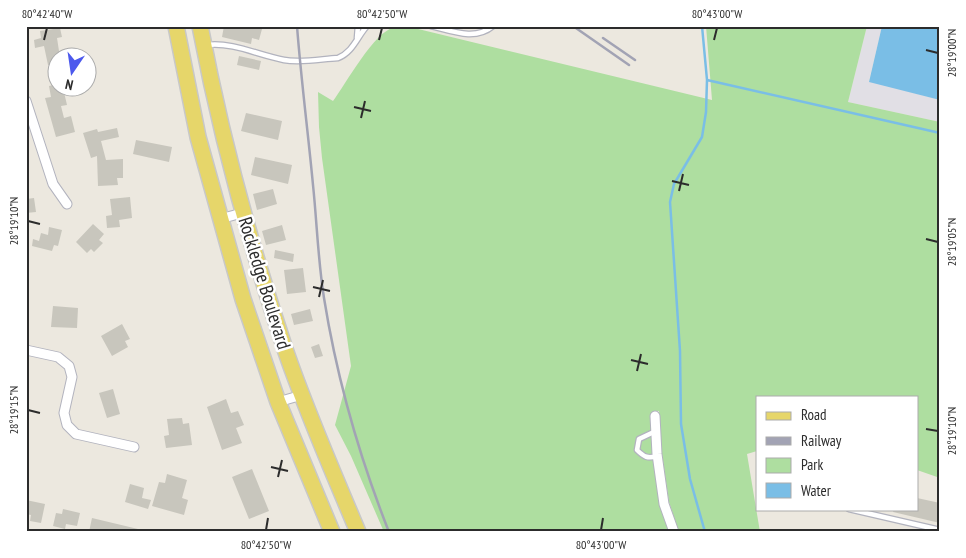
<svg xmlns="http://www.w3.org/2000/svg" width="966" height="558" font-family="'PT Sans Narrow',sans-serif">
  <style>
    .industrial { fill: #e1dfe5 }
    .green { fill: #aedea0 }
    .water { fill: #7abee6 }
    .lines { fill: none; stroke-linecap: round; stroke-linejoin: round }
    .stream { stroke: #7abee6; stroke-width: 2.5 }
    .building { fill: #c8c6bd }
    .lane-casing { stroke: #b2b3be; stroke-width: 7 }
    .street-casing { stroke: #b2b3be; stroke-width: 11 }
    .primary-casing { stroke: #c8c8c8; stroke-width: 18 }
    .lane { stroke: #fff; stroke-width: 4.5 }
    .street { stroke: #fff; stroke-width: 9 }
    .primary { stroke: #e6d66a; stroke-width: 15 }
    .rail { stroke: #a2a3b4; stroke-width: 2.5 }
    .ticks { fill: none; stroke: #2c2c2c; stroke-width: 2 }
    .labels { text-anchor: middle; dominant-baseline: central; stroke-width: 5; stroke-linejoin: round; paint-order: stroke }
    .street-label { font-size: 19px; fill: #2c2c2c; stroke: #fff }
    .neatline { fill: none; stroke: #2c2c2c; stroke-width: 2 }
    .ticks-label { font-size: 12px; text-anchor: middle; fill: #2c2c2c }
  </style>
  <rect width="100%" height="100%" fill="#ece8df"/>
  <path class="industrial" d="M867,26H882L869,81L940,100V122L848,102Z"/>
  <path class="green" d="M706,26H867L848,102L940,122V478L917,470V397H757V451L747,454L760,532H679L669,502L662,454L659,411L651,412L653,455L670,532H384L351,456L335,425L351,366L322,158L319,127L318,92L333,101C346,84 374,31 395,27C400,26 408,28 414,28L712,100Z"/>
  <path class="water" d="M882,26H940V100L869,82Z"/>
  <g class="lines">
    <path class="stream" d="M702,26L707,80L706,112L702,137L674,184L670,202L680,351L681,424L690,479L705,532
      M707,80L940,133"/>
  </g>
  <path class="building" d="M224,26H255V28L262,29L259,40L252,38L251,44L222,37Z
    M60,28L62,37L57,38L59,51L69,49L71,58H58V63L48,65L44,46L35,48L34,40L41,38L40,31Z
    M239,56L261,61L259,70L237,65Z
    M58,84V88H63L67,105L61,106L64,118L71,116L75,132L56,137L45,98L51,97L49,86Z
    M246,113L282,121L278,140L241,131Z
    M117,128L119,137L101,141L106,160L123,159V178H117L118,185L98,186L97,156L91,158L83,133L97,129L98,132Z
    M136,140L172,147L169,162L133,154Z
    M255,157L292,165L288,184L251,175Z
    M273,189L277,204L257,210L253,194Z
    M130,197L132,218L119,220L120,227L107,228L106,216L112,215L110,199Z
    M34,198L36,212L26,213V199Z
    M93,224L104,234L99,240L103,243L94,252L91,249L87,253L76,242Z
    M282,225L286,240L266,245L262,231Z
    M49,227L62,230L58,246L54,245L52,251L32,246L33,239L39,241L41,233L48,235Z
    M275,250L294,254L293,262L274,258Z
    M303,268L306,292L287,294L284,270Z
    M53,306L78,308L77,328L51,327Z
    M310,309L313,321L294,325L291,314Z
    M122,324L130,339L125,341L128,347L112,356L101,336Z
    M319,344L323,356L315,358L311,347Z
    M113,389L120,414L107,418L99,393Z
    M226,399L231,413L238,411L244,425L236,428L242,443L222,450L207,407Z
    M182,418L183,424L189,423L192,445L166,448L164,436L169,435L167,419Z
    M252,469L269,511L249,519L232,477Z
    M167,474L187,480L182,498L188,500L184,515L152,506L159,482L165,483Z
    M130,484L144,488L142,498L151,500L148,509L125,502Z
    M917,498L940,503V523L893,512L894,509H917Z
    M26,500L45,504L41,523L30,521L31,515L26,514Z
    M63,509L80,513L77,526L66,524L65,529L53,526L56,513L62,514Z
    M92,518L138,529V532H89Z"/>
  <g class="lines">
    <defs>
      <path id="lane" d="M431,26C452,31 475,41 493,26
        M357,38L358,26
        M207,45C233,42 258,55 284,60C301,63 321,59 338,58C353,52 357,37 367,26
        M656,431L639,439L637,450C644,457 648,459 657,456
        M849,509L940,530"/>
      <path id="street" d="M26,101L53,184L67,204
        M220,219L242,213
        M26,350L58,357L69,366L72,377L64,413L67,425L76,434L134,447
        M278,402L302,395
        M655,416L657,454L664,504L674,532"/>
      <path id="primary" d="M176,26L198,137L243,299L278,402L332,532
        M200,26C221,137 250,245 286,352C307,413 333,472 358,532"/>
    </defs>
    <use href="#lane" class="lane-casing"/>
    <use href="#street" class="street-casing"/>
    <use href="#primary" class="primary-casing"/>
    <use href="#lane" class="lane"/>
    <use href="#street" class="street"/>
    <use href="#primary" class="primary"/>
    <path class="rail" d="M297,26C301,79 308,132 313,185C317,223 318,261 324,298C337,379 359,456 389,532
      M573,26L629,65
      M603,38L635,60"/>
  </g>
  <path class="ticks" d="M44,40L47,28M379,40L382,28M714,40L717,28M926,50L938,53M354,107L371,111M361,118L365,101M672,181L689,185M679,191L683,174M28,221L40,224M926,239L938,242M313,287L330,291M319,297L323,280M631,360L648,364M637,371L641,354M28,410L40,413M926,429L938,431M271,467L288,471M278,477L282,460M266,530L268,518M601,530L603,518"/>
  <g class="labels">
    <g class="street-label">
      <text transform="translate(265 283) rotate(73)">Rockledge Boulevard</text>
    </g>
  </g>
  <rect width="966" height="558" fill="none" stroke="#ffffff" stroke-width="55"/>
  <rect x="756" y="396" width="162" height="115" fill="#ffffff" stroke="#ababab"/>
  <rect x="766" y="412" width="25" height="8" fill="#e6d66a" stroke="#ababab"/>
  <text x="801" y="420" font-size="15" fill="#2c2c2c">Road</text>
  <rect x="766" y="437" width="25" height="8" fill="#a2a3b4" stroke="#ababab"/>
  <text x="801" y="446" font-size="15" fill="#2c2c2c">Railway</text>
  <rect x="766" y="458" width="25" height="15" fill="#aedea0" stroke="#ababab"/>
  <text x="801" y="470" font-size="15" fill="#2c2c2c">Park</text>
  <rect x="766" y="483" width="25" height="15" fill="#7abee6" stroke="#ababab"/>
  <text x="801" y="496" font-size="15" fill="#2c2c2c">Water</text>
  <g transform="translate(72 72) rotate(193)"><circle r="24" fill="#ffffff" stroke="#ababab"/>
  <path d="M0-4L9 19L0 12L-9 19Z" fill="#4c59ed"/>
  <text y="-8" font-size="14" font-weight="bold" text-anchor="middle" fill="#2c2c2c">N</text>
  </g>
  <rect x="28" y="28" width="910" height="502" class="neatline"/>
  <g class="ticks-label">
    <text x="47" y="18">80°42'40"W</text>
    <text x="382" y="18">80°42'50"W</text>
    <text x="717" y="18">80°43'00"W</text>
    <text transform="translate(952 53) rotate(-90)" y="4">28°19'00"N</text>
    <text transform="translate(14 221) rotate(-90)" y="4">28°19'10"N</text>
    <text transform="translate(952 242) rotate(-90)" y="4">28°19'05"N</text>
    <text transform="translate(14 410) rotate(-90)" y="4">28°19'15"N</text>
    <text transform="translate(952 431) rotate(-90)" y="4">28°19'10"N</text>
    <text x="266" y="549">80°42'50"W</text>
    <text x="601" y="549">80°43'00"W</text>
  </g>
</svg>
